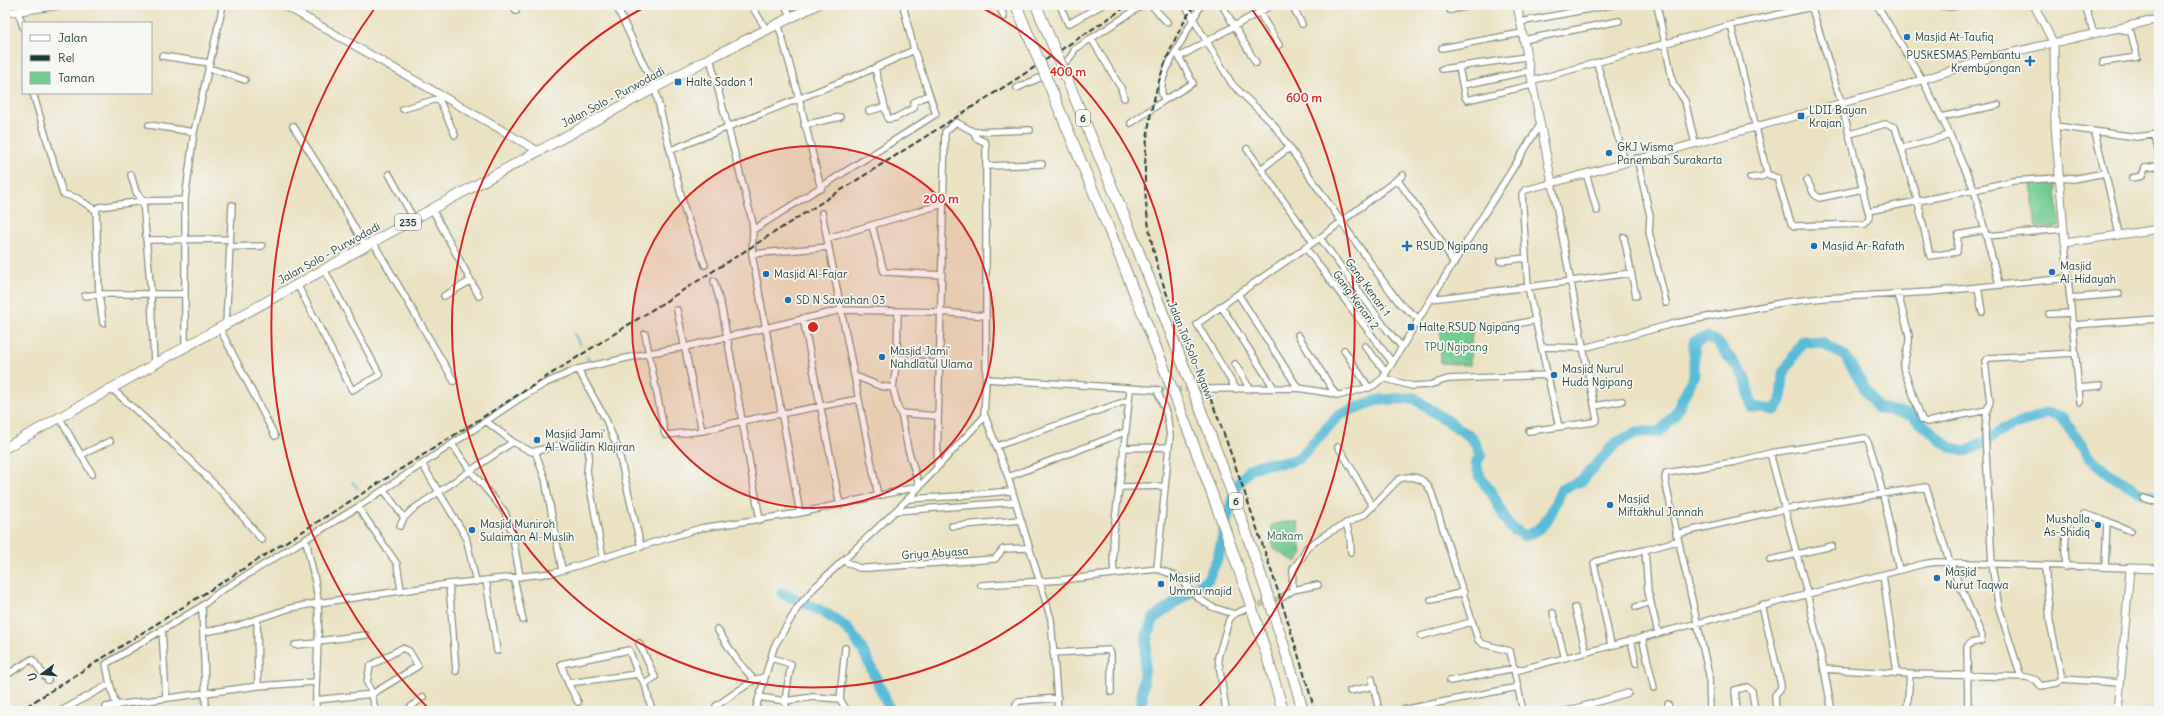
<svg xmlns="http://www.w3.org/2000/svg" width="2164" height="716" font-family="Delius,sans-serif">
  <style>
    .green { fill: #73cb92; stroke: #498463 }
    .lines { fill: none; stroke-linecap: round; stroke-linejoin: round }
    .stream { stroke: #59bbd7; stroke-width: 2 }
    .river { stroke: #59bbd7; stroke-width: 11 }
    .minor-tunnel { stroke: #c2c1a6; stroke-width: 5.5; stroke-dasharray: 5.5 3; stroke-linecap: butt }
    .minor-casing { stroke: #85907b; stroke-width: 8 }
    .tertiary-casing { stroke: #85907b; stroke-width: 9 }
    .primary-casing { stroke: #85907b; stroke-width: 11 }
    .motorway-casing { stroke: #85907b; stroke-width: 12 }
    .minor { stroke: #fff; stroke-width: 5.5 }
    .tertiary { stroke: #fff; stroke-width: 7 }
    .primary { stroke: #fff; stroke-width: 9 }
    .motorway { stroke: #fff; stroke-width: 10 }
    .rail { stroke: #1f3d34; stroke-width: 2; stroke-dasharray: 6 3; stroke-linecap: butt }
    .motorway-bridge-casing { stroke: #85907b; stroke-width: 12; stroke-linecap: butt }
    .motorway-bridge { stroke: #fff; stroke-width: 10 }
    .ring { fill: none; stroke: #d62828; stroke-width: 2 }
    .poi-dot { fill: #1f6fb2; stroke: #f6f6f2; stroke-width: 1.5 }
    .labels { text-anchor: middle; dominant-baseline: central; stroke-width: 3.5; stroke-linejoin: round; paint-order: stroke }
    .shield { fill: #f6f6f2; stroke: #60746d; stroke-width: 1 }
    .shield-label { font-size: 10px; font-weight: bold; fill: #1f3d34 }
    .poi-label { font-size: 11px; fill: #1f3d34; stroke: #f6f6f2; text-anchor: start }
    .street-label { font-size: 11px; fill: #1f3d34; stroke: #f6f6f2 }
    .park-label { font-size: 11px; fill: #34604c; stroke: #f6f6f2 }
    .centre { fill: #d62828; stroke: #f6f6f2; stroke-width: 2 }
    .ring-label { font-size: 12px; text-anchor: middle; font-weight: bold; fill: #d62828; stroke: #f6f6f2; stroke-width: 3.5; stroke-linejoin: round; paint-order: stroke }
  </style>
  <rect width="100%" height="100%" fill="#f6f6f2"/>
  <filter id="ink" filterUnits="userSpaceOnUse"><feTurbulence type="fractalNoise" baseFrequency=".025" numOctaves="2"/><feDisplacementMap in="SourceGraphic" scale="8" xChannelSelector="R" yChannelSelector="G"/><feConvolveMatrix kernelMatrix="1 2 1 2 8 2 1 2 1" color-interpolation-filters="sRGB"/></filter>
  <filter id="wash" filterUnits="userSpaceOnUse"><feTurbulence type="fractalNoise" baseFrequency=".012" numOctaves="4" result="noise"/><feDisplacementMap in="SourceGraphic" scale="16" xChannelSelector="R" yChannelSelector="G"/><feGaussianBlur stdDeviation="0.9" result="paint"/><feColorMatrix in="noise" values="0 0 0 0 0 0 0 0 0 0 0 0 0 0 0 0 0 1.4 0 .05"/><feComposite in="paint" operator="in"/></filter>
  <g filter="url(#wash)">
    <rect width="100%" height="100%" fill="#ebe2c2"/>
    <path class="green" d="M2055,181L2060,227L2036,228L2031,183Z
      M1441,326L1472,331L1470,365L1440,363Z
      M1285,522H1298L1302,555L1296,562L1274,549L1271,537L1272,525Z"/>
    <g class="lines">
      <path class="stream" d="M574,333L580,345
        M587,357L591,362
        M352,482L358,488"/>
      <path class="river" d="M782,593C804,603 829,612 847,629C864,644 880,689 890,711
        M1141,711L1147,635L1154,618L1208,579L1218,557L1225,526L1236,487L1250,469L1263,464L1288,462L1299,458L1340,414L1377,400L1414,398L1472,438L1481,455L1476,463L1480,477L1493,495L1509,526L1525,536C1548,529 1553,508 1562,489L1581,481L1616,443L1637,432H1660L1676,413L1694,375V342L1707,337L1717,342L1745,377L1752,407L1775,410L1781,401L1783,374L1803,341L1822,343L1845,356L1877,408L1911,415L1950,447L1965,451L1980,445L2002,430L2047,413L2062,417L2088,455L2109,474L2142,493L2159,497"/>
    </g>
  </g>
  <g filter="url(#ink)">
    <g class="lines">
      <path class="minor-tunnel" d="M1159,390L1203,389
        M1251,608L1283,597"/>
      <defs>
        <path id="minor" d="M515,5L516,11
          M616,5L655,89L685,211L705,265
          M751,5L766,29
          M785,5L791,17
          M999,5L1004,17
          M1060,5L1068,24L1102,5
          M1151,5L1167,22
          M1185,5L1232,84L1273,124L1383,281L1400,304L1419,319
          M1222,5L1256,63
          M1255,5L1279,45
          M1292,5L1302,24
          M1657,5L1673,83L1685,101L1695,143
          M1811,5L1841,102L1868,211L1974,190L1950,135L1922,79L1877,5
          M1932,5L1951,7L1960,5
          M2085,5L2094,34
          M1657,7L1664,5
          M1450,10L1473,5
          M18,11L23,27
          M1520,22L1611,5
          M778,23L799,98L821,189
          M1731,25L1766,169L1767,174L1761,177L1750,178
          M1091,38L1121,88L1124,98
          M1523,40L1619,21
          M1442,48L1522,33
          M162,56L210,63
          M1179,57L1272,5
          M710,58L752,220L753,230L752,254L800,513
          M2103,62L2137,57L2131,33L2129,31L2119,29
          M1597,63L1625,162
          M209,68L245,80
          M875,68L888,119L895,118L912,109L914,108V102L929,95
          M1459,68L1465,97L1467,100L1532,85
          M1442,69L1526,57
          M1531,81L1731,25L1820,5
          M1463,85L1529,71
          M1017,88C1037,78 1066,71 1075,49L1143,5
          M33,93L63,194L77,198L95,210
          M439,99L455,135
          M1165,100L1193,83L1176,51L1201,5
          M403,109L444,97
          M869,111L884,107
          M1941,117L1998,105
          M1131,123L1165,100C1155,88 1169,63 1176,51
          M149,125L194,132
          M804,125L840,117
          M293,126L324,174L365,246
          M2055,126L2137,137L2159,134
          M974,132L1030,130
          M2095,133L2113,205L2119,235
          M1850,134L1885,124L1895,127L1918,202L1930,256L1957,252L1958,235L1985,230
          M2155,135L2159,155
          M1902,148L1950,135
          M1247,149L1261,169L1289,148
          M671,150L875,68L914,50
          M1637,158L1650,216L1649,232L1666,303
          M987,166L1042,164
          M1261,169L1313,242
          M1586,173L1597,211
          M389,174L414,219
          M1767,174L1777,178L1791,223L1794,226L1865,224L1869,219V212
          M131,175L136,192L143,201L151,294L154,365
          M2132,178L2142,176L2145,168L2159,166
          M1397,179L1442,242L1454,264
          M1807,180L1814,194L1819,198L1863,189
          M432,209L479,296
          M822,213L878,496
          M872,225L884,272L942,275
          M753,230L936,114L914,50L903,5
          M1987,236L2063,229
          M1624,237L1636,296
          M828,238L943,204
          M1320,238L1388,331L1402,347
          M146,240L230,239
          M373,242L454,381
          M229,247L262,246
          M1305,247L1392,362
          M752,254L829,247
          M1500,261L1526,258
          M2068,278L2080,402
          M714,281L722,309L760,520
          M297,284L352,390L380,375L324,269
          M1999,284L1974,190L2013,181L2058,178L2073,179L2105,173
          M1978,287L1982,312
          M1898,294L1909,335V342L1903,367L1922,420L1927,422L1987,410
          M85,296L99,294H185
          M444,296L470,281
          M2070,298L2119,294
          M1431,299L1540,125
          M1221,306L1274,388
          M677,310L702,431
          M898,311L897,358L939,364
          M2049,314L2071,313
          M803,318L840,505
          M103,323L99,294L96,209L99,207L143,201L185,200
          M226,324L232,205
          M2072,325L2159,319
          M1507,326L1536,320
          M219,327L275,436
          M645,334L665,434L667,435L702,431L742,421L859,399
          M1298,335L1336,395
          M1365,346L1386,372
          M185,347V200L194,132L223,5
          M1542,347L1584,348L1676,323L1786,302L1823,298L1931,292L2068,278L2065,243
          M1344,350L1369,388
          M1235,364L1250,389
          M578,369L606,420L618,449L641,547
          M855,376L880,386L893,388L898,408L901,413L937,416
          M1383,378L1412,386L1429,385L1448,379L1548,375
          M111,388L179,449L223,493L262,540
          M893,388L897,358
          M1298,388L1238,294L1320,238L1403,175
          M2078,388L2100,386
          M1203,389L1298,388L1341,395L1373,386L1383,378L1431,299L1528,287L1522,194L1525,190L1552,183L1597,420L1594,422L1529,431
          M1236,389L1197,324L1238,294
          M1157,390L1167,415L1170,436L1157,569
          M1595,406L1622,401
          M901,413L908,449L919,485
          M985,416L1008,477L1051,619L1058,711
          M59,417L92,474
          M486,421L513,442L532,452L564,444H586L589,454L587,471L603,558
          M1559,427L1528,287L1631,273
          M452,444L470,470L505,512L512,533L520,577
          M997,446L1129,400
          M1338,447C1352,466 1360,487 1373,507
          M1123,448L1169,447
          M535,451L545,479L562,570
          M1770,453L1807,593L1824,669L1910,674L2026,677L2036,680L2041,686L2056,683L2062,679L2120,683
          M81,455L110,441
          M422,464L466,537L476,582
          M937,466L945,132L956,122L974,132L976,138L985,142L986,145V379
          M1008,477L1125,432
          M1119,487L1165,486
          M384,490L404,518
          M965,495L1011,491
          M2144,498L2159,503
          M908,499L961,496
          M358,507L397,564L401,590
          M896,511L1015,502
          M2084,514L2107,521L2105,567
          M2107,521L2131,531
          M1346,523L1350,537L1351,552
          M400,526L404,518L412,510L513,442
          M952,526L1021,520
          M1676,534L1785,509L1926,487L1950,563L1982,636L1981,641L1971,643L1967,647L1968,711
          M306,539C309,560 317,581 318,603C320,639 315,675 316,711
          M1770,560L1832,546
          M844,561L859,568H867L995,559L1003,549L1025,548
          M2045,566L2050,622L2062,679
          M2066,567L2065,549L2067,525
          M1114,573C1111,541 1116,513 1120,482C1124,451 1127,420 1130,390
          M1883,575L1897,672
          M514,578L523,620
          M486,580L497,651
          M449,584L456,671
          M981,585L1061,580L1157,569L1177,576L1198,598L1212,607L1234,614
          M1293,590L1318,585
          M1283,597L1292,591L1293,569L1303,556L1307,547L1328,533L1365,514L1399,479C1415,474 1426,479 1432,494L1478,640L1483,644L1510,651L1523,711
          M1431,600L1464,592
          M1762,605L1781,685V688L1775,695L1776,711
          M202,606L206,711
          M1636,607L1651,602
          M1575,608L1586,652
          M1553,613L1565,658
          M257,619L291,608L318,603L449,584L553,573L701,528L800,513L917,487
          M162,629L166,697
          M717,629L737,660L754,680L764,677
          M204,632L237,626L257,619L258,686
          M1658,633L1648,591L1645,550L1677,541
          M1421,636L1471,622
          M1642,637L1654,688
          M1631,640L1636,663
          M318,641L366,635
          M639,643L655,677L645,684
          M295,645L318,643
          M1611,645L1594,563L1597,561L1645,550
          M402,648L409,651L418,666L372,694L367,682L370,666Z
          M1053,653L1109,650L1111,654V692
          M771,658L791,664L785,701L813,697L840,699L847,711
          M1824,669L1832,711
          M1515,671L1923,564L1936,562L2130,568
          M638,674L568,683L561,664L629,650L638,674L645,684L652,711
          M5,676L32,659L48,680
          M2021,677L1999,608L1992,565L1985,433L1987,410L1990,402L1985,361L1989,358L2074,353
          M1372,679L1379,711
          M1450,681L1515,668
          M568,683L578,702
          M110,684L106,664L202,606L219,592L358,507L522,397L546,383L578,369L649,353L685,347L841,310L940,312L986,316
          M1350,691L1374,686
          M759,697L785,701L787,711
          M840,699L845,648
          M316,700L372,694L375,711
          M1668,704L1669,711
          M716,706L754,680
          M106,707L116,705L117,711
          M61,711L110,684L116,705L258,686L315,682
          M406,711L423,697
          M755,711L774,647L798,607L814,588L908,499L984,417L986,379L1159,390
          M1016,711V704L1019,701L1058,698
          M1226,711L1218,657L1229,620L1234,614L1246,609
          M1397,711L1518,687
          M1567,711L1628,693
          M1710,711L1709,675L1668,494L1665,479L1666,473L1735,462L1770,453L1865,438C1874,442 1895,552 1899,570
          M1737,711L1735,690L1747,687L1752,691L1755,711
          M1907,711L1910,674"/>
        <path id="tertiary" d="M284,5L538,151
          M1517,5L1552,183L1893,89L1996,56L2159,19
          M2034,5L2054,44L2055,126L2065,243L2159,229
          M5,13L61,5
          M2118,711L2130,568L2159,569"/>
        <path id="primary" d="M5,448L432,209L710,58L816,5"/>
        <path id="motorway" d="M1109,229C1172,388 1237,546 1283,711
          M1130,230C1193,389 1257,546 1303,711"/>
      </defs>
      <use href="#minor" class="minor-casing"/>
      <use href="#tertiary" class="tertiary-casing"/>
      <use href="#primary" class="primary-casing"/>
      <use href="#motorway" class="motorway-casing"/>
      <use href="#minor" class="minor"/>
      <use href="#tertiary" class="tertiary"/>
      <use href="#primary" class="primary"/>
      <use href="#motorway" class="motorway"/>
      <path class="rail" d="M1194,5C1144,84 1132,181 1159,271C1175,323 1201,372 1220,423C1254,518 1287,614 1315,711
        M19,711L1018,78L1129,5"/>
      <defs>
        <path id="motorway-bridge" d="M1016,5L1109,229
          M1036,5L1130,230"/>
      </defs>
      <use href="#motorway-bridge" class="motorway-bridge-casing"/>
      <use href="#motorway-bridge" class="motorway-bridge"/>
    </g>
  </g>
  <circle cx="813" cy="327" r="181" fill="#d62828" fill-opacity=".12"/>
  <g class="ring">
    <circle cx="813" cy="327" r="181"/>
    <path d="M977 5A361 361 0 1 1 649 5"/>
    <path d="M430 710A542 542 0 0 1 375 8M1251 8A542 542 0 0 1 1196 710"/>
  </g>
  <g class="poi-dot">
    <circle cx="1907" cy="37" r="4"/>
    <path d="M2028 55h4v4h4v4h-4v4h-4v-4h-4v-4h4z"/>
    <rect x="674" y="78" width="8" height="8" rx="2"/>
    <rect x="1797" y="112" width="8" height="8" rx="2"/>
    <circle cx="1609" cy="153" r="4"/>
    <path d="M1405 240h4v4h4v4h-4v4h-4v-4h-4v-4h4z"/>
    <circle cx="1814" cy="246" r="4"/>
    <circle cx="2052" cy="272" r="4"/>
    <circle cx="766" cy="274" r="4"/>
    <circle cx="788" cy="300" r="4"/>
    <rect x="1407" y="323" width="8" height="8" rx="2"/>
    <circle cx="882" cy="357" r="4"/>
    <circle cx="1554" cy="375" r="4"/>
    <circle cx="537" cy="440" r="4"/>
    <circle cx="1610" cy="505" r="4"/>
    <circle cx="2098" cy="525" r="4"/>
    <circle cx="472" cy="530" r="4"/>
    <circle cx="1937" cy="578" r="4"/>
    <circle cx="1161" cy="584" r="4"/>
  </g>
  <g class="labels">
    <g class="shield">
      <rect x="1076" y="110" width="14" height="16" rx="3"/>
      <rect x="395" y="214" width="26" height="16" rx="3"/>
      <rect x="1229" y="493" width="14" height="16" rx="3"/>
    </g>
    <g class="shield-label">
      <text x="1083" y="118">6</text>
      <text x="408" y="222">235</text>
      <text x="1236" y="501">6</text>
    </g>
    <g class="poi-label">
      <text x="1915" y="37">Masjid At-Taufiq</text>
      <text x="2021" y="55" text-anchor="end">PUSKESMAS Pembantu<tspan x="2021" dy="13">Krembyongan</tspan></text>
      <text x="686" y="82">Halte Sadon 1</text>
      <text x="1809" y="110">LDII Bayan<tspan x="1809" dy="13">Krajan</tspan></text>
      <text x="1617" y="147">GKJ Wisma<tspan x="1617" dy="13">Panembah Surakarta</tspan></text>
      <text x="1416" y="246">RSUD Ngipang</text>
      <text x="1822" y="246">Masjid Ar-Rafath</text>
      <text x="2060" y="266">Masjid<tspan x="2060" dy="13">Al-Hidayah</tspan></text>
      <text x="774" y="274">Masjid Al-Fajar</text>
      <text x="796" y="300">SD N Sawahan 03</text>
      <text x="1419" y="327">Halte RSUD Ngipang</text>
      <text x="890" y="351">Masjid Jami'<tspan x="890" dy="13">Nahdlatul Ulama</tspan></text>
      <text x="1562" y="369">Masjid Nurul<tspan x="1562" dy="13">Huda Ngipang</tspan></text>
      <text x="545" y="434">Masjid Jami'<tspan x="545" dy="13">Al-Walidin Klajiran</tspan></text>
      <text x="1618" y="499">Masjid<tspan x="1618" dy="13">Miftakhul Jannah</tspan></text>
      <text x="2090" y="519" text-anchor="end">Musholla<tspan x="2090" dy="13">As-Shidiq</tspan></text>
      <text x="480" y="524">Masjid Muniroh<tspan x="480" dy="13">Sulaiman Al-Muslih</tspan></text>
      <text x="1945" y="572">Masjid<tspan x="1945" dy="13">Nurut Taqwa</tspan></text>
      <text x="1169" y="578">Masjid<tspan x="1169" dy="13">Ummu majid</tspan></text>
    </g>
    <g class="street-label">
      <text transform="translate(613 97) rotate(-28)">Jalan Solo - Purwodadi</text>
      <text transform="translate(329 253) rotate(-29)">Jalan Solo - Purwodadi</text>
      <text transform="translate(1368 287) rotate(54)">Gang Kenari 1</text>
      <text transform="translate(1356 300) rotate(54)">Gang Kenari 2</text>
      <text transform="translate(1191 350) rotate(68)">Jalan Tol Solo–Ngawi</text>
      <text transform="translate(935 553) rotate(-4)">Griya Abyasa</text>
    </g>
    <g class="park-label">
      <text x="1456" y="347">TPU Ngipang</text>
      <text x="1285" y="536">Makam</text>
    </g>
  </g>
  <circle cx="813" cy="327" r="6" class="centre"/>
  <g class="ring-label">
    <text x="1068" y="76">400 m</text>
    <text x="1304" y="102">600 m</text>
    <text x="941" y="203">200 m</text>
  </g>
  <rect width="2164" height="716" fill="none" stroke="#f6f6f2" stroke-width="20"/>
  <rect x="22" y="22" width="130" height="72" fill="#f6f6f2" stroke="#a0aca6"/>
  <rect x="30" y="35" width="20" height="6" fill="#ffffff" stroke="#a0aca6"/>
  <text x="58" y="42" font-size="12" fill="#1f3d34">Jalan</text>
  <rect x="30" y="55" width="20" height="6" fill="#1f3d34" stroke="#a0aca6"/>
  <text x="58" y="62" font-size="12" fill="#1f3d34">Rel</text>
  <rect x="30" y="72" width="20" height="12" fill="#73cb92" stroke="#a0aca6"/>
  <text x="58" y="82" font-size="12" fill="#1f3d34">Taman</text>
  <g transform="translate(42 674) rotate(254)" stroke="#f6f6f2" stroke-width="3" paint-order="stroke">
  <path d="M0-3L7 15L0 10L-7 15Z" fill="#1f3d34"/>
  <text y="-6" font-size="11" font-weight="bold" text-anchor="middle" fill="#1f3d34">U</text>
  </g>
</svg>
